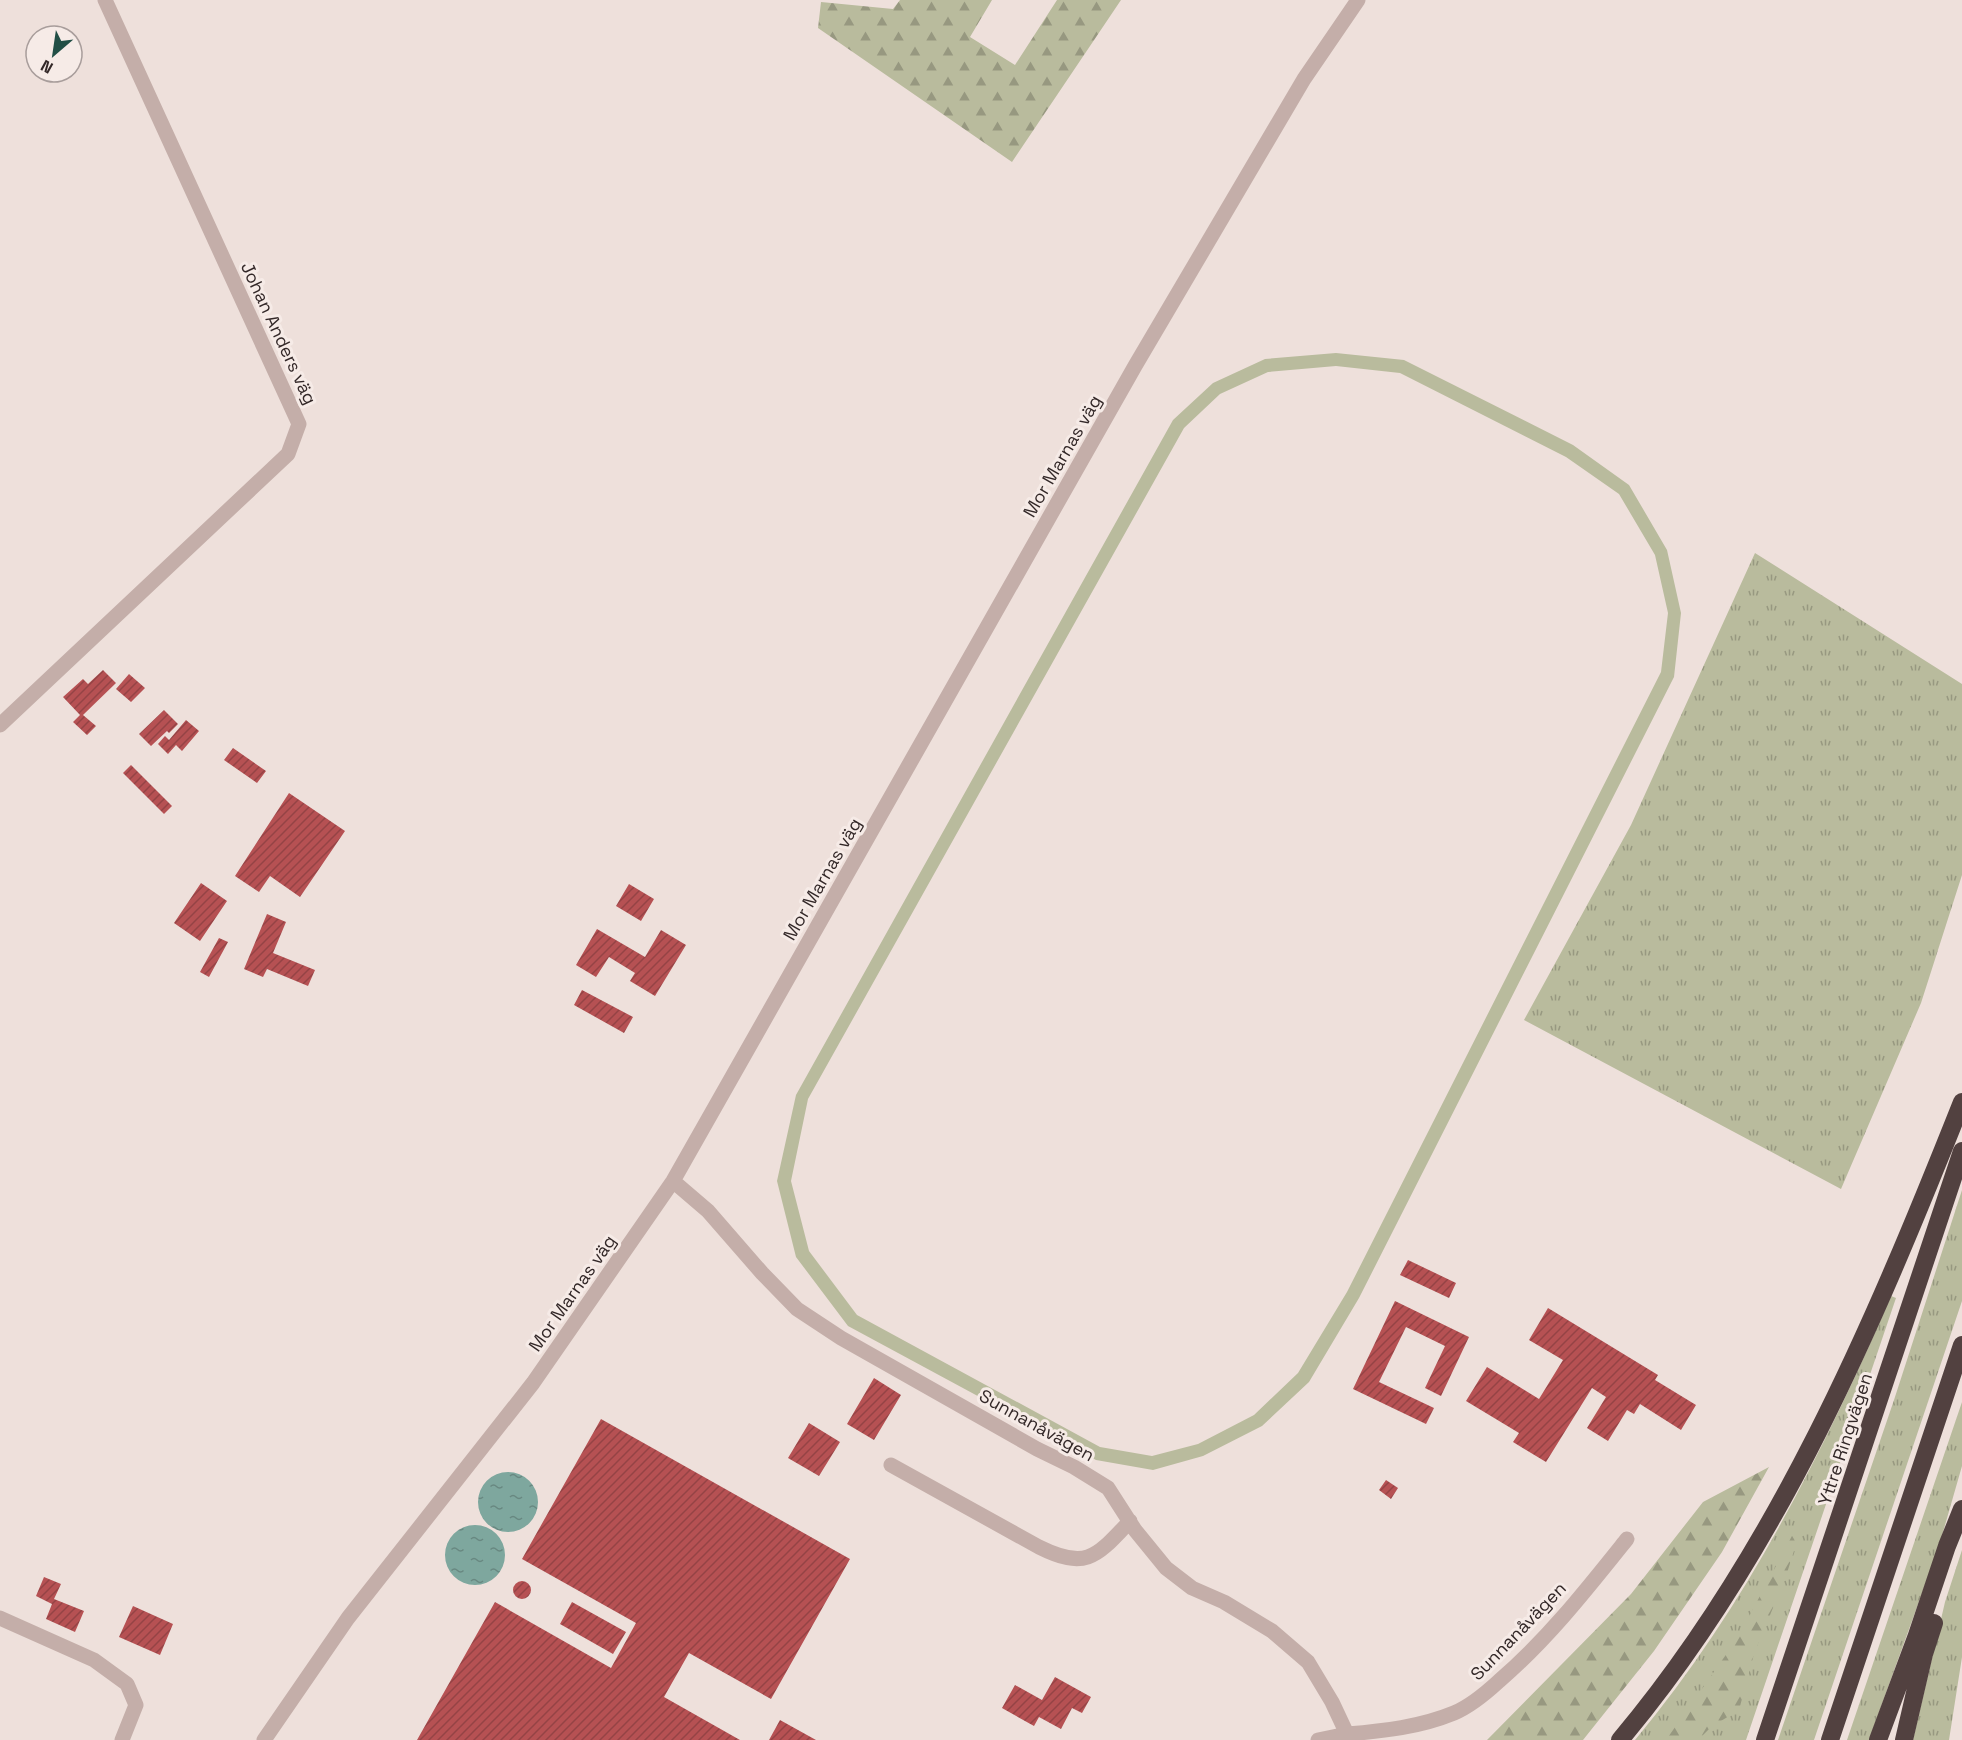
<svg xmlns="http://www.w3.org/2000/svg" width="1962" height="1740" font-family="'Space Grotesk',sans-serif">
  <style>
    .grass { fill: url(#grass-tufts) }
    .forest { fill: url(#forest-firs) }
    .pitch { fill: #b9bb9d; fill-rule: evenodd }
    .water { fill: url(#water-ripples) }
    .building { fill: url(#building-hatch) }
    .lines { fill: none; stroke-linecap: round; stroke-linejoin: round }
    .minor { stroke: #c4aea9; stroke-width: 15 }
    .highway { stroke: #524140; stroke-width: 18 }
    .labels { text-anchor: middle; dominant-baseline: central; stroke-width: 6; stroke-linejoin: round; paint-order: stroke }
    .street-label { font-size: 18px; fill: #332828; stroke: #f6ebe7 }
  </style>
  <defs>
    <pattern id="grass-tufts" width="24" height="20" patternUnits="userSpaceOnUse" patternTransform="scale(1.5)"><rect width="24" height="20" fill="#b9bb9d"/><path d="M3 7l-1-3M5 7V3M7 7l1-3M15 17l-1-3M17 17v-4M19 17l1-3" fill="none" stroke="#979880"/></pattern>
    <pattern id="forest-firs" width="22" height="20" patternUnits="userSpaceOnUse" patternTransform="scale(1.5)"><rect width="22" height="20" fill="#b9bb9d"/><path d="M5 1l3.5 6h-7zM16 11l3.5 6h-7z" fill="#979880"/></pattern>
    <pattern id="water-ripples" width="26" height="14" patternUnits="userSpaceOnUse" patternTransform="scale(1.5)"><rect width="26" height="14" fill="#7ea79e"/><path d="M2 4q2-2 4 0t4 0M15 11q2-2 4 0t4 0" fill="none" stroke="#688881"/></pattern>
    <pattern id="building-hatch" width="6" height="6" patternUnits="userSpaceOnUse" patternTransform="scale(1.5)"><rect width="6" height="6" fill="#b65153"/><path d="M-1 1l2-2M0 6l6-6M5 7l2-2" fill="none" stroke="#954345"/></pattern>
  </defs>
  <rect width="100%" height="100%" fill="#eee0db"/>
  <path class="grass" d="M1755,553L1962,684V875L1921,1003L1841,1189L1524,1020L1631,825Z
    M1962,1190V1301L1814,1740H1778L1894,1400Z
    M1891,1296L1896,1298L1746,1740H1635C1745,1608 1823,1453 1891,1296Z
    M1962,1402V1466L1939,1546L1869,1740H1847Z
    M1962,1550V1657L1949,1740H1913L1945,1602Z"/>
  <path class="forest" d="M900,0H992L970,37L1015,65L1057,0H1121L1012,162L818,28L821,2L893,9Z
    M1769,1467L1722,1552L1654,1651L1583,1740H1487L1631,1594L1703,1502Z
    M1793,1534L1799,1535L1786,1576L1754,1654L1739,1710L1711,1727L1698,1740H1666L1737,1639Z"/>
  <path class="pitch" d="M1336,353L1404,360L1573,445L1629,485L1667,550L1681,613L1674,677L1359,1298L1309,1382L1262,1426L1203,1456L1153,1470L1096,1460L848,1326L796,1257L777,1181L796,1095L1173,420L1213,383L1265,359ZM1336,366L1400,373L1566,457L1619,494L1655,555L1668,613L1661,672L1347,1292L1298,1373L1254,1415L1198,1444L1152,1456L1100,1447L857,1315L809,1251L791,1181L808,1099L1184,428L1220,394L1268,372Z"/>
  <path class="water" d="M478 1502a30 30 0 1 1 60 0a30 30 0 1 1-60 0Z
    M445 1555a30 30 0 1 1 60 0a30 30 0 1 1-60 0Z"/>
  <path class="building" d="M103,670L116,683L83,715L96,726L87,735L73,722L80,715L63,697L83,679L88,684Z
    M129,674L145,688L131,702L116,689Z
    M164,710L178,724L169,733L167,731L151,746L139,734Z
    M186,720L199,731L182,751L176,745L168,754L158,744L165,736L169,740Z
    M233,748L266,771L257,783L224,760Z
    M131,765L172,806L164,814L123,773Z
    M289,793L345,831L300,897L270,876L259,892L235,876Z
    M201,883L227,901L200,941L174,923Z
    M629,884L654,899L641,921L616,906Z
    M267,914L286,922L273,953L315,970L308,986L267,969L263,977L244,969Z
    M597,929L645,957L661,930L686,945L655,996L630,981L635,973L609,957L596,977L576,965Z
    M219,938L228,942L209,977L200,972Z
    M582,990L633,1017L624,1033L574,1005Z
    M1408,1260L1456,1283L1449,1298L1400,1275Z
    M1395,1301L1469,1337L1441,1396L1425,1388L1445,1346L1406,1327L1379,1382L1434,1408L1426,1424L1353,1389Z
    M1548,1308L1658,1375L1655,1380L1696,1405L1681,1430L1640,1404L1634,1414L1627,1410L1608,1441L1587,1428L1606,1397L1592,1388L1546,1462L1513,1442L1519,1433L1466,1401L1487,1367L1539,1399L1563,1360L1529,1340Z
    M874,1378L901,1395L874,1440L847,1424Z
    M601,1419L850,1559L771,1699L689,1653L664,1697L740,1740H417L495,1602L611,1668L636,1623L522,1559Z
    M809,1423L840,1442L819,1476L788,1458Z
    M1386,1480L1398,1488L1391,1499L1379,1490Z
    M44,1577L61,1584L54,1599L84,1611L75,1632L46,1619L52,1604L36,1596Z
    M513 1590a9 9 0 1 1 18 0a9 9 0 1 1-18 0Z
    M572,1602L626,1632L613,1654L560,1624Z
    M133,1606L173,1624L160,1655L119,1637Z
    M1055,1677L1091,1697L1082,1713L1072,1708L1061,1729L1039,1717L1034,1726L1002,1708L1015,1685L1042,1700Z
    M780,1720L816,1740H769Z"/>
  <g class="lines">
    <path class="minor" d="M0,725L288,454L299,424L105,0
      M673,1181L708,1211L762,1273L797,1309L841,1338L1037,1449L1074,1467L1108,1488L1135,1530L1166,1568L1192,1588L1224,1602L1272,1631L1308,1662L1332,1702L1347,1734L1318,1740
      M891,1465L1039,1547C1087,1571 1097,1556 1130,1521
      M0,1618L94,1660L127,1684L136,1705L122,1740
      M1347,1734C1384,1731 1420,1727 1454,1713C1471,1706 1486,1693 1499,1681C1547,1640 1587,1589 1627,1539
      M264,1740L348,1618L533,1383L673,1181L1135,366L1304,79L1358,0"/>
    <path class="highway" d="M1620,1740C1777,1553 1873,1326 1962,1102
      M1765,1740L1962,1151
      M1830,1740L1962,1345
      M1878,1740L1916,1638L1947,1546L1962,1509
      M1904,1740L1924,1654L1934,1623"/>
  </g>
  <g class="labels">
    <g class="street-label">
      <text transform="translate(279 333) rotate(65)">Johan Anders väg</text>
      <text transform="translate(1062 456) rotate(-60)">Mor Marnas väg</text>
      <text transform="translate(822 879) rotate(-60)">Mor Marnas väg</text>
      <text transform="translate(572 1293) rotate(-55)">Mor Marnas väg</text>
      <text transform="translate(1037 1425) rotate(29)">Sunnanåvägen</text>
      <text transform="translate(1845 1439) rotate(-72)">Yttre Ringvägen</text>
      <text transform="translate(1518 1631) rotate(-46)">Sunnanåvägen</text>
    </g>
  </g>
  <g transform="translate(54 54) rotate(209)"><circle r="28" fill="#f6ebe7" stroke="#a89d9b" stroke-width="1.5"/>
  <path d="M0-4.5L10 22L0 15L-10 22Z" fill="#224f46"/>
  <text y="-9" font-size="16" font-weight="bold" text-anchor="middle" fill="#332828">N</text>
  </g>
</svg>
